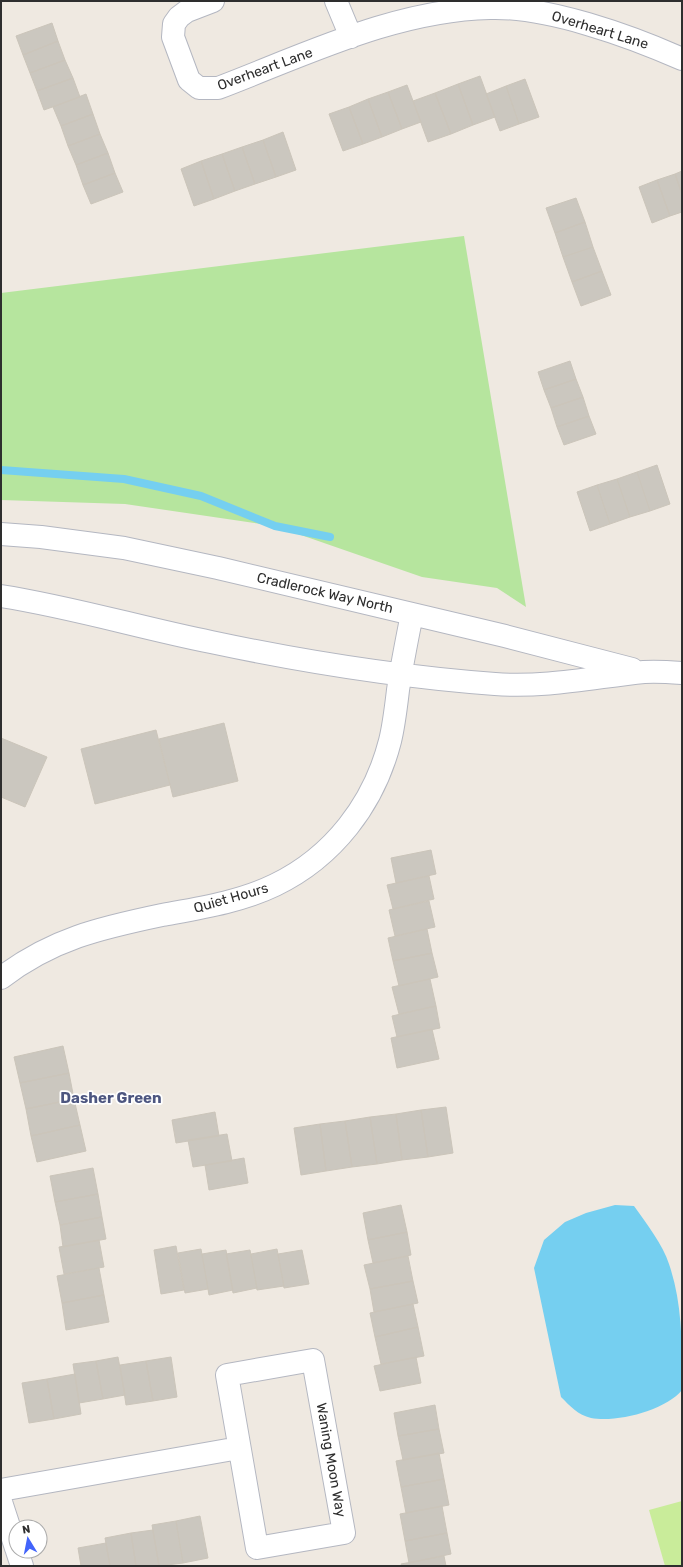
<svg xmlns="http://www.w3.org/2000/svg" width="683" height="1567" font-family="Rubik,sans-serif">
  <style>
    .green { fill: #b6e59e }
    .pitch { fill: #c9ec9a }
    .water { fill: #75cff0 }
    .lines { fill: none; stroke-linecap: round; stroke-linejoin: round }
    .stream { stroke: #75cff0; stroke-width: 8 }
    .building { fill: #cbc7bf; stroke: #cbc5ba }
    .minor-casing { stroke: #b4b7c1; stroke-width: 24 }
    .minor { stroke: #fff; stroke-width: 22 }
    .labels { text-anchor: middle; dominant-baseline: central; stroke-width: 3.5; stroke-linejoin: round; paint-order: stroke }
    .street-label { font-size: 14px; fill: #2e2e2e; stroke: #fff }
    .neighbourhood-label { font-size: 15px; font-weight: bold; fill: #4d5680; stroke: #fff }
  </style>
  <rect width="100%" height="100%" fill="#efe9e1"/>
  <path class="green" d="M464,236L526,607L497,588L422,577L275,526L125,504L1,500V293Z"/>
  <path class="pitch" d="M682,1501V1566H665L649,1510Z"/>
  <path class="water" d="M615,1205L634,1206C646,1223 663,1245 669,1264C683,1305 682,1347 682,1390C666,1410 617,1423 591,1418C578,1415 570,1406 561,1397L534,1268L544,1240L565,1222L586,1213Z"/>
  <g class="lines">
    <path class="stream" d="M1,470L124,479L201,496L275,526L330,537"/>
  </g>
  <path class="building" d="M52,23L58,41L23,55L16,36Z
    M58,41L65,60L30,73L23,55Z
    M65,60L73,78L37,91L30,73Z
    M480,76L495,117L473,125L458,84Z
    M73,78L80,97L44,110L37,91Z
    M525,79L539,117L519,124L506,86Z
    M458,84L473,125L451,134L435,93Z
    M407,85L421,122L402,129L388,92Z
    M506,86L519,124L500,131L486,94Z
    M388,92L402,129L382,137L368,99Z
    M435,93L451,134L428,142L413,101Z
    M86,94L93,114L61,126L53,107Z
    M368,99L382,137L363,144L349,107Z
    M349,107L363,144L343,151L329,114Z
    M93,114L100,134L68,146L61,126Z
    M283,132L296,170L276,177L263,140Z
    M100,134L108,153L76,165L68,146Z
    M263,140L276,177L255,184L242,147Z
    M242,147L255,184L235,191L222,154Z
    M108,153L115,173L83,185L76,165Z
    M222,154L235,191L214,199L201,161Z
    M201,161L214,199L194,206L181,169Z
    M682,171V194L675,174Z
    M115,173L123,192L91,204L83,185Z
    M675,174L682,194V212L670,216L657,180Z
    M657,180L670,216L652,223L639,187Z
    M576,198L585,222L555,233L546,208Z
    M585,222L593,247L563,257L555,233Z
    M593,247L602,271L572,282L563,257Z
    M602,271L611,295L581,306L572,282Z
    M570,361L576,379L544,390L538,372Z
    M576,379L583,397L551,408L544,390Z
    M583,397L589,416L557,427L551,408Z
    M589,416L596,434L564,445L557,427Z
    M657,465L670,504L650,511L637,472Z
    M637,472L650,511L630,517L617,479Z
    M617,479L630,517L610,524L597,485Z
    M597,485L610,524L590,531L577,492Z
    M224,723L238,781L173,797L159,739Z
    M156,730L170,785L95,804L81,749Z
    M1,738L47,757L25,807L1,797Z
    M431,850L436,874L396,883L391,858Z
    M429,876L434,899L393,909L387,885Z
    M429,901L435,927L395,936L389,910Z
    M427,929L432,953L393,961L388,938Z
    M432,953L438,977L399,986L393,961Z
    M430,979L436,1006L399,1014L392,987Z
    M436,1006L440,1028L397,1037L392,1016Z
    M432,1029L439,1059L397,1068L391,1038Z
    M63,1046L69,1073L20,1083L14,1057Z
    M69,1073L74,1099L26,1109L20,1083Z
    M74,1099L80,1125L31,1136L26,1109Z
    M446,1107L453,1153L428,1157L421,1110Z
    M421,1110L428,1157L402,1160L396,1114Z
    M215,1112L219,1136L176,1143L172,1120Z
    M396,1114L402,1160L377,1164L370,1117Z
    M370,1117L377,1164L352,1167L345,1121Z
    M345,1121L352,1167L326,1171L320,1124Z
    M320,1124L326,1171L301,1175L294,1128Z
    M80,1125L86,1151L37,1162L31,1136Z
    M227,1134L232,1161L193,1167L188,1140Z
    M244,1158L248,1183L209,1190L205,1165Z
    M93,1168L98,1194L55,1202L50,1176Z
    M98,1194L102,1217L60,1225L55,1202Z
    M401,1205L407,1232L368,1240L363,1213Z
    M102,1217L106,1239L63,1247L60,1225Z
    M407,1232L411,1255L373,1263L368,1240Z
    M99,1240L104,1267L64,1274L59,1247Z
    M176,1246L184,1290L161,1294L154,1250Z
    M201,1249L208,1289L185,1293L178,1253Z
    M277,1249L284,1286L257,1290L251,1254Z
    M226,1250L233,1290L209,1295L202,1254Z
    M250,1250L257,1288L233,1293L226,1254Z
    M302,1250L309,1284L284,1288L278,1254Z
    M408,1256L413,1281L370,1289L364,1265Z
    M99,1268L104,1295L62,1303L57,1276Z
    M413,1281L418,1303L374,1312L370,1289Z
    M104,1295L109,1322L66,1330L62,1303Z
    M413,1304L418,1327L375,1337L370,1313Z
    M418,1327L424,1356L381,1364L375,1337Z
    M118,1357L125,1395L103,1399L96,1361Z
    M171,1357L177,1397L153,1401L146,1361Z
    M416,1357L421,1383L380,1391L374,1366Z
    M96,1361L103,1399L79,1403L73,1364Z
    M146,1361L153,1401L126,1405L120,1365Z
    M75,1374L81,1414L54,1419L47,1379Z
    M47,1379L54,1419L29,1423L22,1383Z
    M435,1405L439,1429L398,1436L394,1413Z
    M439,1429L444,1453L403,1460L398,1436Z
    M439,1453L444,1479L401,1487L396,1461Z
    M444,1479L449,1505L406,1513L401,1487Z
    M442,1506L447,1533L405,1541L400,1514Z
    M200,1516L208,1558L183,1563L176,1521Z
    M176,1521L183,1563L159,1566L152,1525Z
    M153,1530L159,1566H136L131,1533Z
    M131,1533L136,1566H110L105,1538Z
    M447,1533L451,1554L409,1563L405,1541Z
    M106,1543L110,1566H81L78,1548Z
    M444,1556L446,1566H402L401,1564Z"/>
  <g class="lines">
    <defs>
      <path id="minor" d="M213,1L187,11L179,17L174,24L173,37L189,80L199,88H218C305,55 395,10 490,8C547,6 630,36 682,59
        M336,1L351,37
        M1,534L41,537L124,548L218,568L505,636L632,669
        M1,596C72,607 141,628 211,642C305,662 400,677 495,684C545,688 595,677 644,672C656,671 669,672 682,673
        M1,978C52,939 100,928 162,915C200,908 240,902 275,885C333,857 374,804 390,741C394,725 396,707 398,690C402,664 407,639 412,614
        M313,1360L344,1533L257,1548L227,1375Z
        M1,1490L239,1448
        M1,1502L16,1548
        M17,1551L22,1566"/>
    </defs>
    <use href="#minor" class="minor-casing"/>
    <use href="#minor" class="minor"/>
  </g>
  <g class="labels">
    <g class="street-label">
      <text transform="translate(600 30) rotate(17)">Overheart Lane</text>
      <text transform="translate(265 69) rotate(-20)">Overheart Lane</text>
      <text transform="translate(325 593) rotate(13)">Cradlerock Way North</text>
      <text transform="translate(231 898) rotate(-16)">Quiet Hours</text>
      <text transform="translate(331 1460) rotate(80)">Waning Moon Way</text>
    </g>
    <g class="neighbourhood-label">
      <text x="111" y="1098">Dasher Green</text>
    </g>
  </g>
  <rect width="683" height="1567" fill="none" stroke="#2e2e2e" stroke-width="4"/>
  <g transform="translate(28 1539) rotate(350)"><circle r="19" fill="#ffffff" stroke="#ababab"/>
  <path d="M0-3L7 15L0 10L-7 15Z" fill="#4264fb"/>
  <text y="-6" font-size="11" font-weight="bold" text-anchor="middle" fill="#2e2e2e">N</text>
  </g>
</svg>
